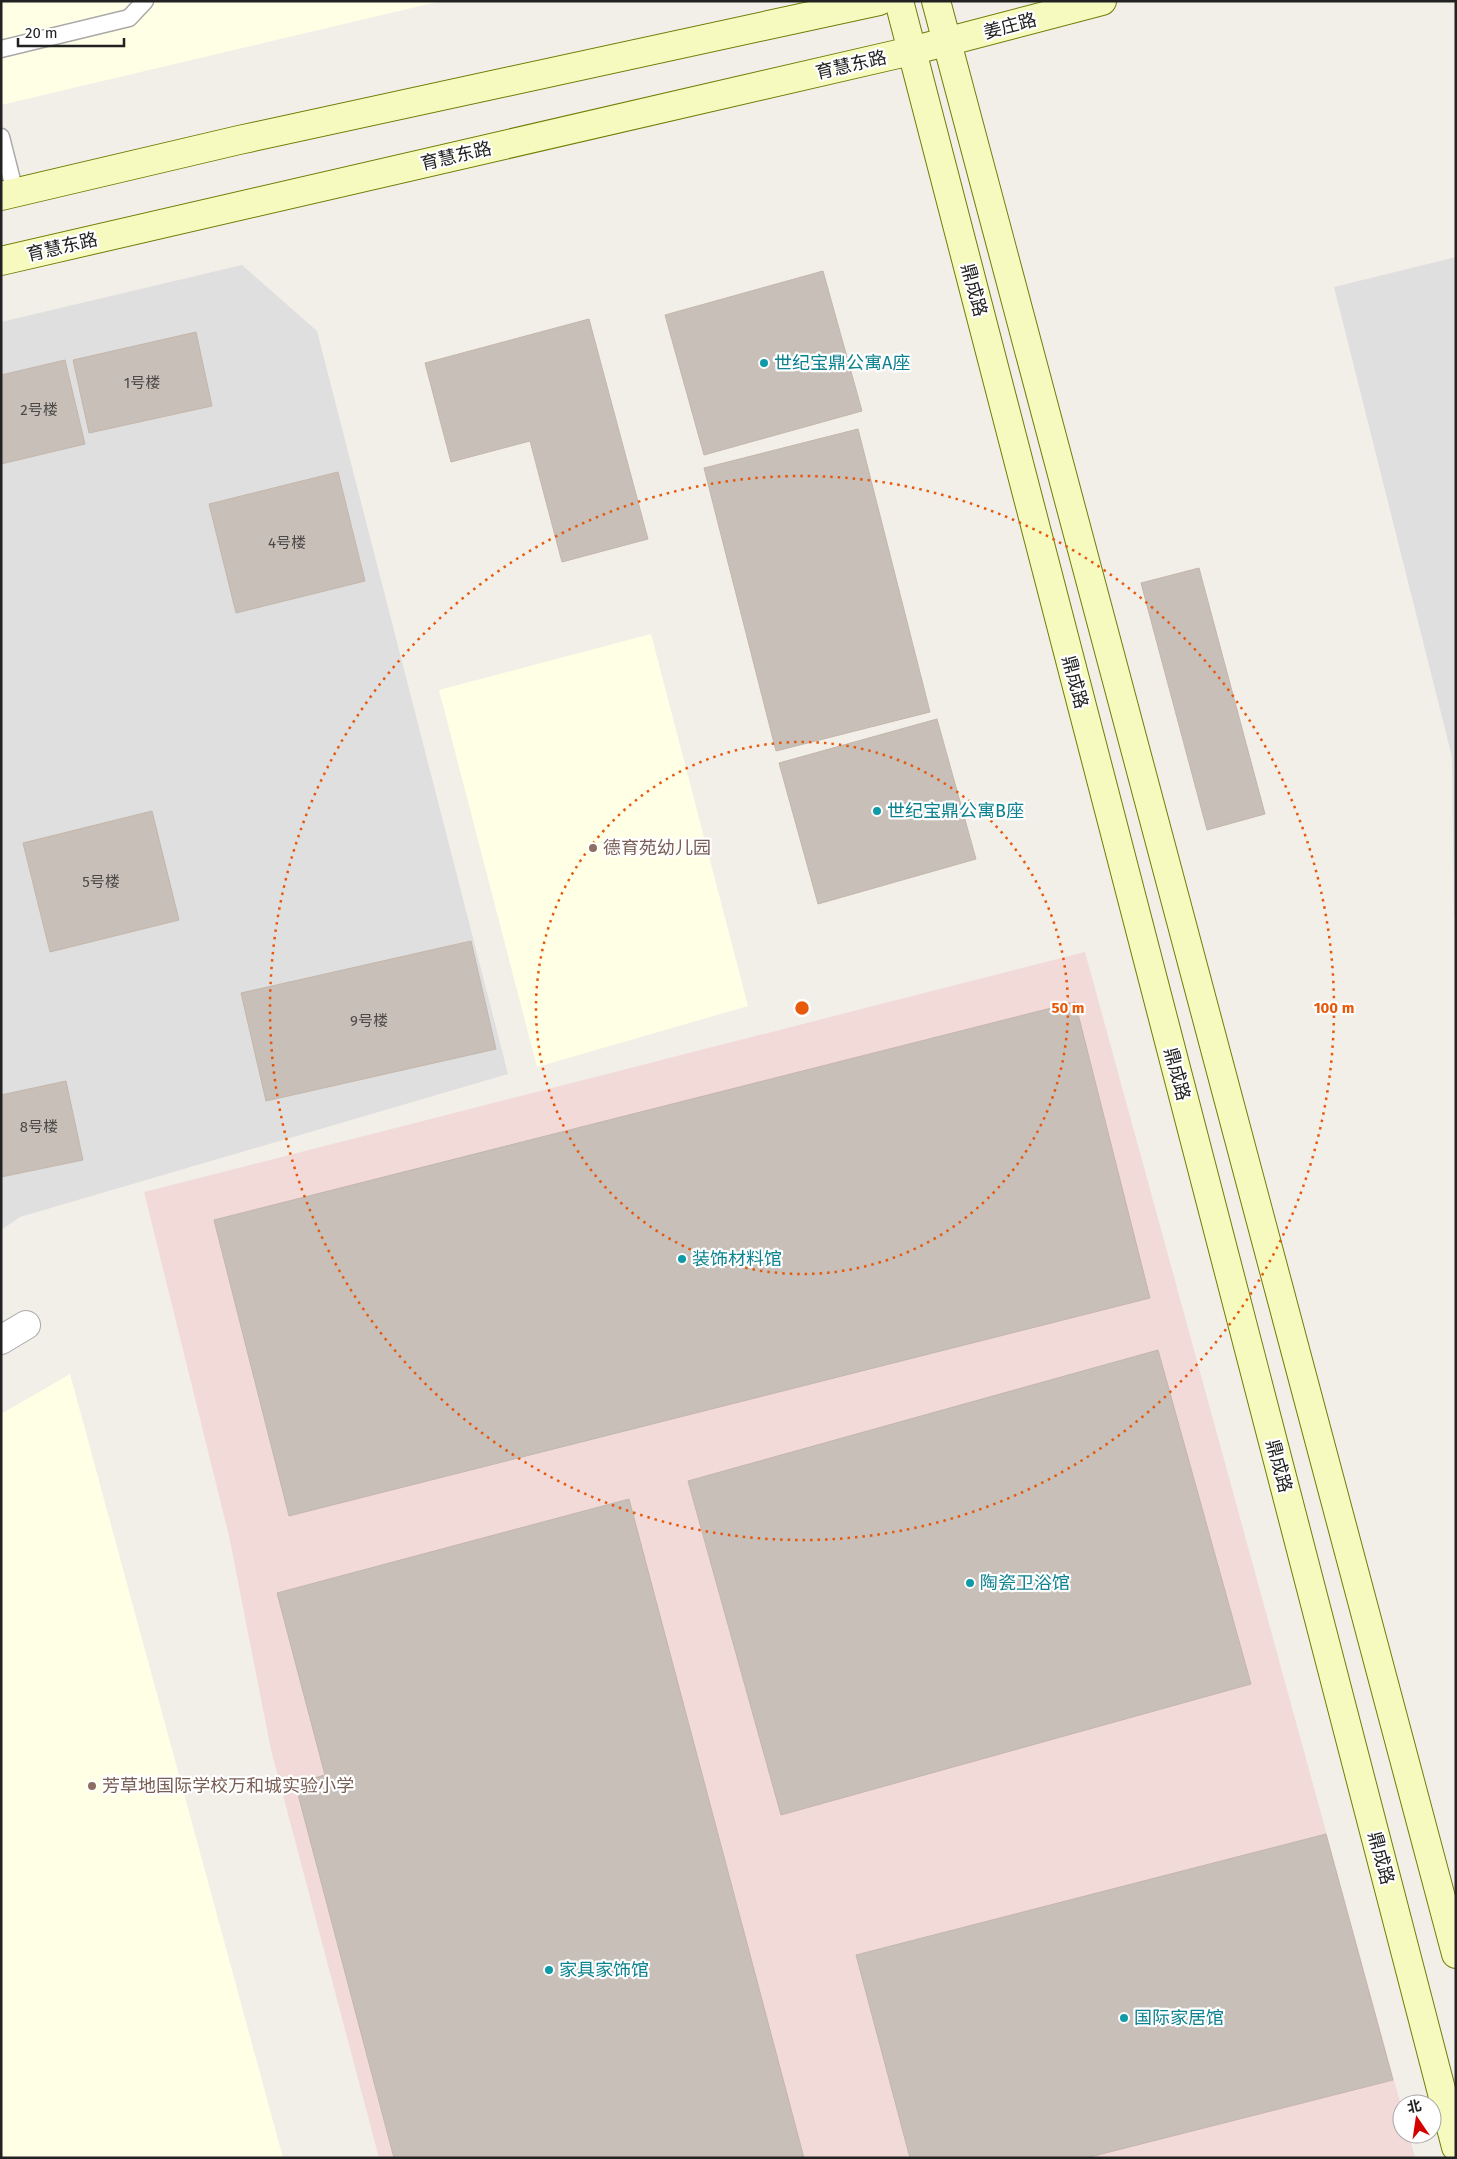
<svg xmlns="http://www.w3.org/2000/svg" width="1457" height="2159" font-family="'Fira Sans','Noto Sans SC',sans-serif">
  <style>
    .residential { fill: #e0dfdf }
    .commercial { fill: #f2dad9 }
    .education { fill: #ffffe5 }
    .building { fill: #c7bfb8; stroke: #c4b6ab }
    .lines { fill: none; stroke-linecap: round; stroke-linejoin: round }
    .lane-casing { stroke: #a9a9a9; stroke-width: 19 }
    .street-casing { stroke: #a9a9a9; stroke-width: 30 }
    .secondary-casing { stroke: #707d05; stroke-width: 30 }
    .lane { stroke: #fff; stroke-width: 16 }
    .street { stroke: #fff; stroke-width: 28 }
    .secondary { stroke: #f7fabf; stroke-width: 28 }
    .ring { fill: none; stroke: #e8590c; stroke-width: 2.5; stroke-dasharray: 2.5 5 }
    .culture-dot { fill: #0f9aa8; stroke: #fff; stroke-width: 2 }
    .education-dot { fill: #8d6e63; stroke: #fff; stroke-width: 2 }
    .labels { text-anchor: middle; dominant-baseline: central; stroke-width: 4.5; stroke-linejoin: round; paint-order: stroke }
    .number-label { font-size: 15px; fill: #4b4948 }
    .street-label { font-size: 18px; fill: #222; stroke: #fff }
    .culture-label { font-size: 18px; fill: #0d838f; stroke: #fff; text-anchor: start }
    .education-label { font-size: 18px; fill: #785e54; stroke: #fff; text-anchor: start }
    .centre { fill: #e8590c; stroke: #fff; stroke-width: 2.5 }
    .ring-label { font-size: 15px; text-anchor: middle; font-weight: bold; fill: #e8590c; stroke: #fff; stroke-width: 4.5; stroke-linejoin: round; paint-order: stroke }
  </style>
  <rect width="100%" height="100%" fill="#f2efe9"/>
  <path class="residential" d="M1456,257V919L1454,916L1452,757L1334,287Z
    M242,265L317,331L508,1074L20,1217L1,1230V322Z"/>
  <path class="commercial" d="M1085,952L1402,2109V2134H1409L1415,2158H379L271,1750L229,1536L144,1192Z"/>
  <path class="education" d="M1,1H441L1,105Z
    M651,634L748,1006L537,1067L439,690Z
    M70,1374L283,2158H1V1414Z"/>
  <path class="building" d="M823,271L862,411L704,455L665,315Z
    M589,319L648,539L562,562L530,441L451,462L425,363Z
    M196,332L212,406L89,433L73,360Z
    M65,360L85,444L1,464V375Z
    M858,429L930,712L776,751L704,468Z
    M338,472L365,581L236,613L209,504Z
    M1199,568L1265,814L1207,830L1141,583Z
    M937,719L976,859L818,904L779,763Z
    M152,811L179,920L50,952L23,843Z
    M471,941L496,1049L266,1101L241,993Z
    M1075,1002L1150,1298L289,1516L214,1220Z
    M66,1081L83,1160L1,1177V1095Z
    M1158,1350L1251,1684L781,1815L688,1481Z
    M629,1499L804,2158H394L295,1783L325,1775L277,1593Z
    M1326,1834L1393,2080L1086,2158H910L856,1955Z"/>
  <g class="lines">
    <defs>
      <path id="lane" d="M1,49L129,18L145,1
        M1,137L15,192"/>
      <path id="street" d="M1,1340L26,1325"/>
      <path id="secondary" d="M899,1L1456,2147
        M936,1L1456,1954
        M1,196L239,140L879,1
        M1,261L911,51L1102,1"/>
    </defs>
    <use href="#lane" class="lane-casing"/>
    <use href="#street" class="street-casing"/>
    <use href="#secondary" class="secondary-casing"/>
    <use href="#lane" class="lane"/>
    <use href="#street" class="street"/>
    <use href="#secondary" class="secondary"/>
  </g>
  <g class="ring">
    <circle cx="802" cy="1008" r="266"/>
    <circle cx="802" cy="1008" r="532"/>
  </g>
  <g class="culture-dot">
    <circle cx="764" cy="363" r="5"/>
    <circle cx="877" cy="811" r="5"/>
    <circle cx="682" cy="1259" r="5"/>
    <circle cx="970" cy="1583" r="5"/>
    <circle cx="549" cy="1970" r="5"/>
    <circle cx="1124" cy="2018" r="5"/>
  </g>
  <g class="education-dot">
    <circle cx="593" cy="848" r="5"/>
    <circle cx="92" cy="1786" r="5"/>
  </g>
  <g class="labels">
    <g class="number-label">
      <text x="142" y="383">1号楼</text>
      <text x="39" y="410">2号楼</text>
      <text x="287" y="543">4号楼</text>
      <text x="101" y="882">5号楼</text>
      <text x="369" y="1021">9号楼</text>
      <text x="39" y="1127">8号楼</text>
    </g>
    <g class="street-label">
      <text transform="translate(1010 26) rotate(-15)">姜庄路</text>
      <text transform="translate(851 65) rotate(-13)">育慧东路</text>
      <text transform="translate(456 156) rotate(-13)">育慧东路</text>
      <text transform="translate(62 247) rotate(-13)">育慧东路</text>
      <text transform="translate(974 290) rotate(75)">鼎成路</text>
      <text transform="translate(1075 682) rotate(75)">鼎成路</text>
      <text transform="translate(1177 1074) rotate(75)">鼎成路</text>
      <text transform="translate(1279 1466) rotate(75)">鼎成路</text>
      <text transform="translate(1381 1858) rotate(75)">鼎成路</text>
    </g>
    <g class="culture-label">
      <text x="774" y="363">世纪宝鼎公寓A座</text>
      <text x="887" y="811">世纪宝鼎公寓B座</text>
      <text x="692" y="1259">装饰材料馆</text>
      <text x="980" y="1583">陶瓷卫浴馆</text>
      <text x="559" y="1970">家具家饰馆</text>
      <text x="1134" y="2018">国际家居馆</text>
    </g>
    <g class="education-label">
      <text x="603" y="848">德育苑幼儿园</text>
      <text x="102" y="1786">芳草地国际学校万和城实验小学</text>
    </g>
  </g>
  <circle cx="802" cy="1008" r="8" class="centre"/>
  <g class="ring-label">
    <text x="1068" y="1013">50 m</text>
    <text x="1334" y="1013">100 m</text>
  </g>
  <rect width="1457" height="2159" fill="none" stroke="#222222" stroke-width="5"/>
  <g transform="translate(1417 2119) rotate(347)"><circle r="24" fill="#ffffff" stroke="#a7a7a7"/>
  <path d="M0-4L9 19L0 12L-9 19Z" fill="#d40000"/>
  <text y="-8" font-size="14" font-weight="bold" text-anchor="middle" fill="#222222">北</text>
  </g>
  <path d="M18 38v8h106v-8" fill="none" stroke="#222222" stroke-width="2.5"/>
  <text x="25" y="38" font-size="15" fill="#222222" stroke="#ffffff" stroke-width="4" paint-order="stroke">20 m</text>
</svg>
